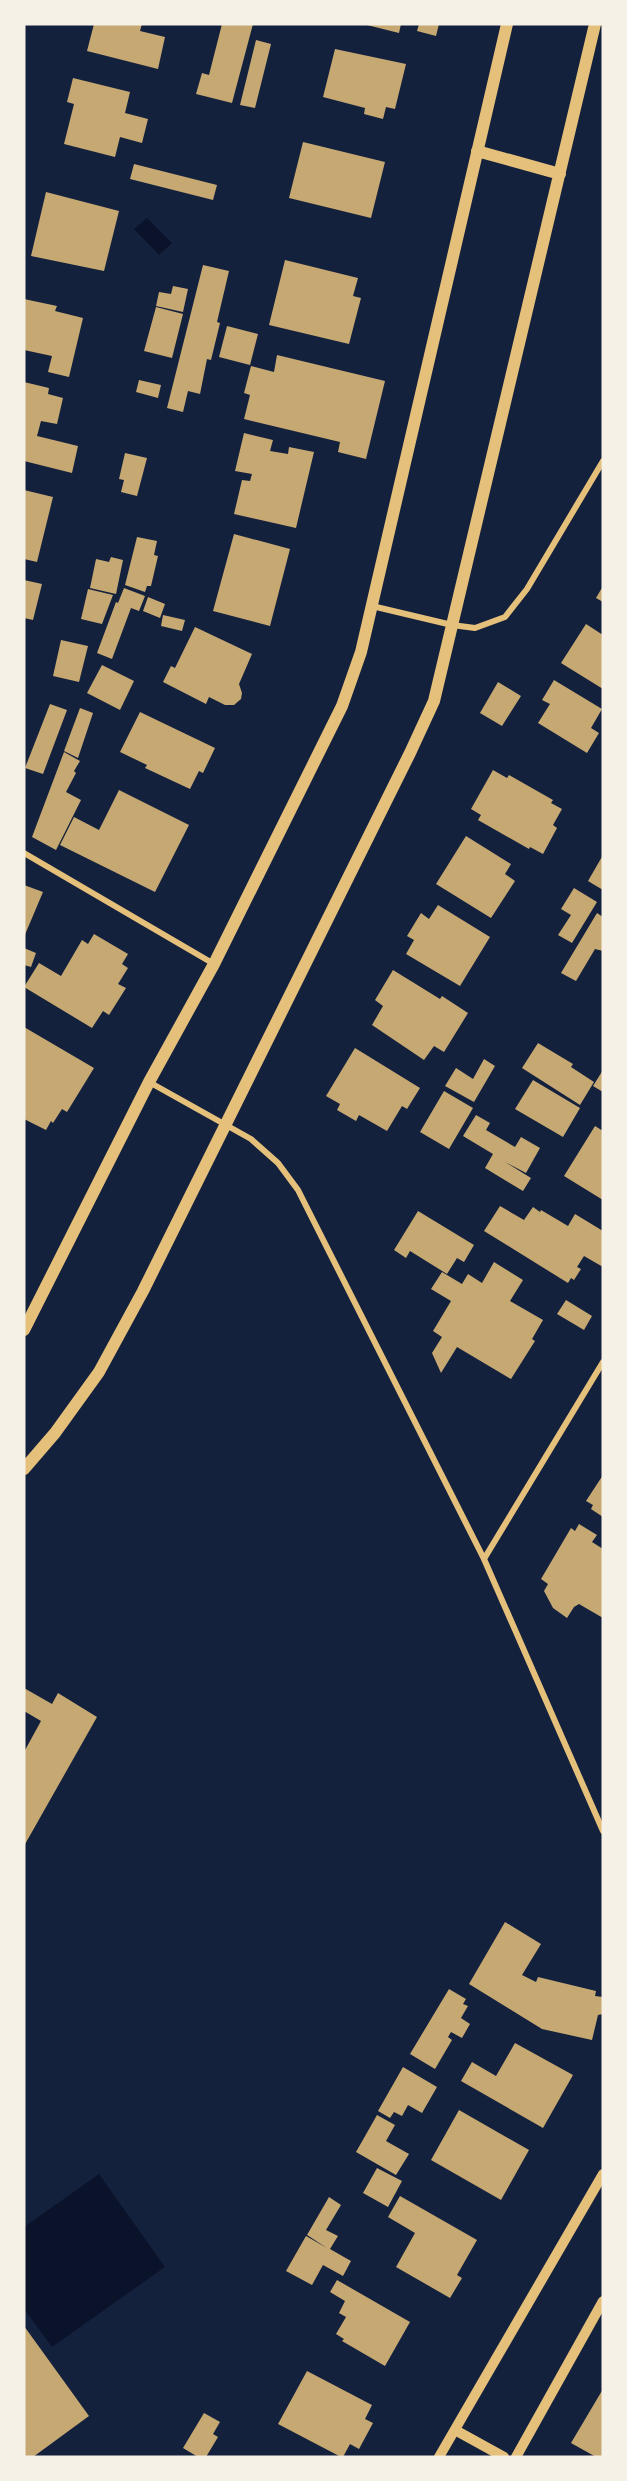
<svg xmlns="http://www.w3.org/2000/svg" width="627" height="2481" font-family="Rubik,sans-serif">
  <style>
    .water { fill: #0b132b }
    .building { fill: #c6a872 }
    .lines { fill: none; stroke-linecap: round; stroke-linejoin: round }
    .minor { stroke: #e5c07b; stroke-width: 6 }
    .tertiary { stroke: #e5c07b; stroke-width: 10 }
    .secondary { stroke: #e5c07b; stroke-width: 12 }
  </style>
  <rect width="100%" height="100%" fill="#14213d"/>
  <path class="water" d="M147,218L172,243L159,255L134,229Z
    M99,2174L165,2267L52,2347L24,2309V2227Z"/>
  <path class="building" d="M94,24H142L140,31L165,37L158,69L87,51Z
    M222,24H253L232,103L196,94L202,73L209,75Z
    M363,24H401L399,33Z
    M419,24H439L436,36L417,31Z
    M256,40L271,44L255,108L240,105Z
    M335,49L406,64L395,109L386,107L383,119L364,114L365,108L323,97Z
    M73,78L130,92L125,113L148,119L142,143L120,137L115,157L64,144L74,104L67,102Z
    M303,142L385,162L371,218L289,198Z
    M134,164L217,185L213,200L130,179Z
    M46,192L119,211L104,271L31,256Z
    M285,260L358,278L353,296L361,298L349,344L269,325Z
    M203,265L229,271L217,322L220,323L211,360L207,359L200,394L188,391L183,412L167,408Z
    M173,286L188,289L183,312L156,306L159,292L171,294Z
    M24,299L57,306L55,311L83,318L69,377L48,372L52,356L24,350Z
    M156,307L183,314L172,358L144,351Z
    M227,326L258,334L250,365L219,357Z
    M277,355L385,381L366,459L338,452L340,442L244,419L250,395L244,393L251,366L274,372Z
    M139,380L161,385L158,398L136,392Z
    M24,382L49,388L48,394L63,398L57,424L41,421L37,436L78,446L72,473L24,461Z
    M244,433L273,440L270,451L288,454L289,447L314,452L296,528L234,514L242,480L250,481L252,474L235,471Z
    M125,453L147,458L137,496L121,492L124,480L119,479Z
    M24,490L53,497L37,562L24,559Z
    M234,534L290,549L270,626L213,611Z
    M137,537L157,541L154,555L158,556L151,586H147L145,592L125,585Z
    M111,557L123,560L116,594L90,588L96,559L109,562Z
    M24,580L42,584L33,620L24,618Z
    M603,586V602L596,598Z
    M124,588L145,596L139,611L131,608L112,659L97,653L116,602L118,603Z
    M88,589L113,595L102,624L81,619Z
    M148,597L165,604L160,618L143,611Z
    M163,615L185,620L182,631L161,626Z
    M586,624L603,635V689L561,663Z
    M195,627L252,654L239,684L242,693L241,699L234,705H225L209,697L206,704L163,682L171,666L175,668Z
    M61,640L88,646L79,682L53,676Z
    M102,665L134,681L120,710L87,693Z
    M554,680L602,709L591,728L599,733L587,753L538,723L550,704L542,700Z
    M498,682L521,696L502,726L480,713Z
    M50,704L67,710L43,774L25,768Z
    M80,708L93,713L78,758L64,751Z
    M140,712L215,748L203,773L199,771L190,789L145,768L147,765L120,752Z
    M64,752L80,761L74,771L76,773L66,792L81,800L56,850L32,837Z
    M493,770L507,778L509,775L553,800L551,803L562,809L553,825L557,828L543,854L530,847L529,849L478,820L481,815L471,809Z
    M119,790L189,825L155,892L60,845L74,817L99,830Z
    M466,836L511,864L505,874L515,881L491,918L436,884Z
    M603,855V890L588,881Z
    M24,885L43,892L24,937Z
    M574,888L597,902L572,943L558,935L571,915L561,909Z
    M438,905L490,937L460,986L406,954L414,940L407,936L421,913L429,919Z
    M597,913L603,917V951L595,949L576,981L561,973Z
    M94,934L128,954L122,964L128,968L118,984L126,988L109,1015L103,1011L92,1028L24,987L39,963L61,976L82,940L88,944Z
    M24,948L36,953L31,967L24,965Z
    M393,970L440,999L442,996L468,1013L444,1052L434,1046L424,1060L372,1025L383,1006L375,1000Z
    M24,1027L94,1068L67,1112L62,1109L53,1123L51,1121L46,1130L24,1119Z
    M538,1043L573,1064L571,1067L594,1082L580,1105L522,1068Z
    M355,1048L420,1088L407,1109L402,1106L387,1131L359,1115L356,1121L337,1110L340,1104L326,1096Z
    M484,1059L495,1066L474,1102L445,1086L456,1068L473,1079Z
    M603,1070V1092L593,1086Z
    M533,1080L580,1108L563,1137L515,1109Z
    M444,1091L473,1108L449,1149L420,1132Z
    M476,1115L490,1123L486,1130L515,1147L521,1137L540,1148L526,1173L505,1162L531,1178L523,1191L485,1168L493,1154L463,1136Z
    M595,1126L603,1131V1200L564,1176Z
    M500,1206L524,1220L533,1207L540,1212L541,1210L568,1226L575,1214L603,1231V1267L584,1256L577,1267L581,1269L574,1280L571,1278L568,1283L484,1231Z
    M418,1211L474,1245L464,1262L457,1258L447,1274L410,1251L406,1258L394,1250Z
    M494,1262L523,1280L510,1301L543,1320L532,1339L535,1341L511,1379L457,1347L441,1373L432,1353L442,1337L433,1331L451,1301L431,1289L442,1272L462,1284L468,1274L482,1283Z
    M566,1300L592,1316L584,1330L557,1314Z
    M603,1475V1517L591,1509L593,1505L586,1501Z
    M579,1524L597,1535L592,1542L603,1549V1618L579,1604L574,1607L567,1618L553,1608L544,1591L548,1584L541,1579L571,1528L575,1531Z
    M24,1688L52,1704L58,1693L97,1717L24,1846V1752L41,1721L24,1711Z
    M505,1922L541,1944L522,1975L536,1982L538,1977L596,1991L595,1996L603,1997V2014L598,2015L592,2040L542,2029L469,1984Z
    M449,1989L466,1999L463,2004L468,2006L461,2018L470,2024L462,2038L451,2032L448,2037L452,2040L435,2069L410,2054Z
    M515,2043L573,2075L543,2128L461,2081L472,2062L496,2076Z
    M403,2067L437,2087L422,2113L408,2105L402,2116L394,2112L390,2118L378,2111Z
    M459,2110L529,2150L501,2200L431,2160Z
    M377,2115L395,2125L386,2141L409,2154L396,2175L356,2152Z
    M377,2168L402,2181L388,2207L363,2193Z
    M400,2196L477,2240L457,2275L462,2278L450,2298L396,2267L415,2233L388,2217Z
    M329,2197L341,2205L326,2230L338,2236L330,2249L351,2261L343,2276L323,2265L312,2285L286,2271L306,2236L327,2248L307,2235Z
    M337,2280L410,2322L385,2366L342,2341L344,2339L336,2334L346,2317L339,2313L345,2301L330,2292Z
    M24,2326L89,2416L33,2457H24Z
    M307,2371L372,2405L365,2419L373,2423L359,2449L350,2444L343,2457H341L278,2424Z
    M603,2389V2457H596L571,2443Z
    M204,2413L220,2422L213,2434L218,2437L206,2457H198L183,2448Z"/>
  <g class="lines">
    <path class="minor" d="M372,606L452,625L475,628L505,617L527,589L603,461
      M24,853L214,964
      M149,1082L251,1139L278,1163L298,1190L484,1559L603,1831
      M484,1559L603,1362"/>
    <path class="tertiary" d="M455,2430L504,2457
      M439,2457L603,2174
      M516,2457L603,2301"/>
    <path class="secondary" d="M477,151L560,174
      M24,1330L149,1082L214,964L342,706L361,652L507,24
      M24,1469L55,1433L99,1372L143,1291L410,753L434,701L595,24"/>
  </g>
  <rect width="627" height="2481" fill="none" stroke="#f6f1e7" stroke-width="51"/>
</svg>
